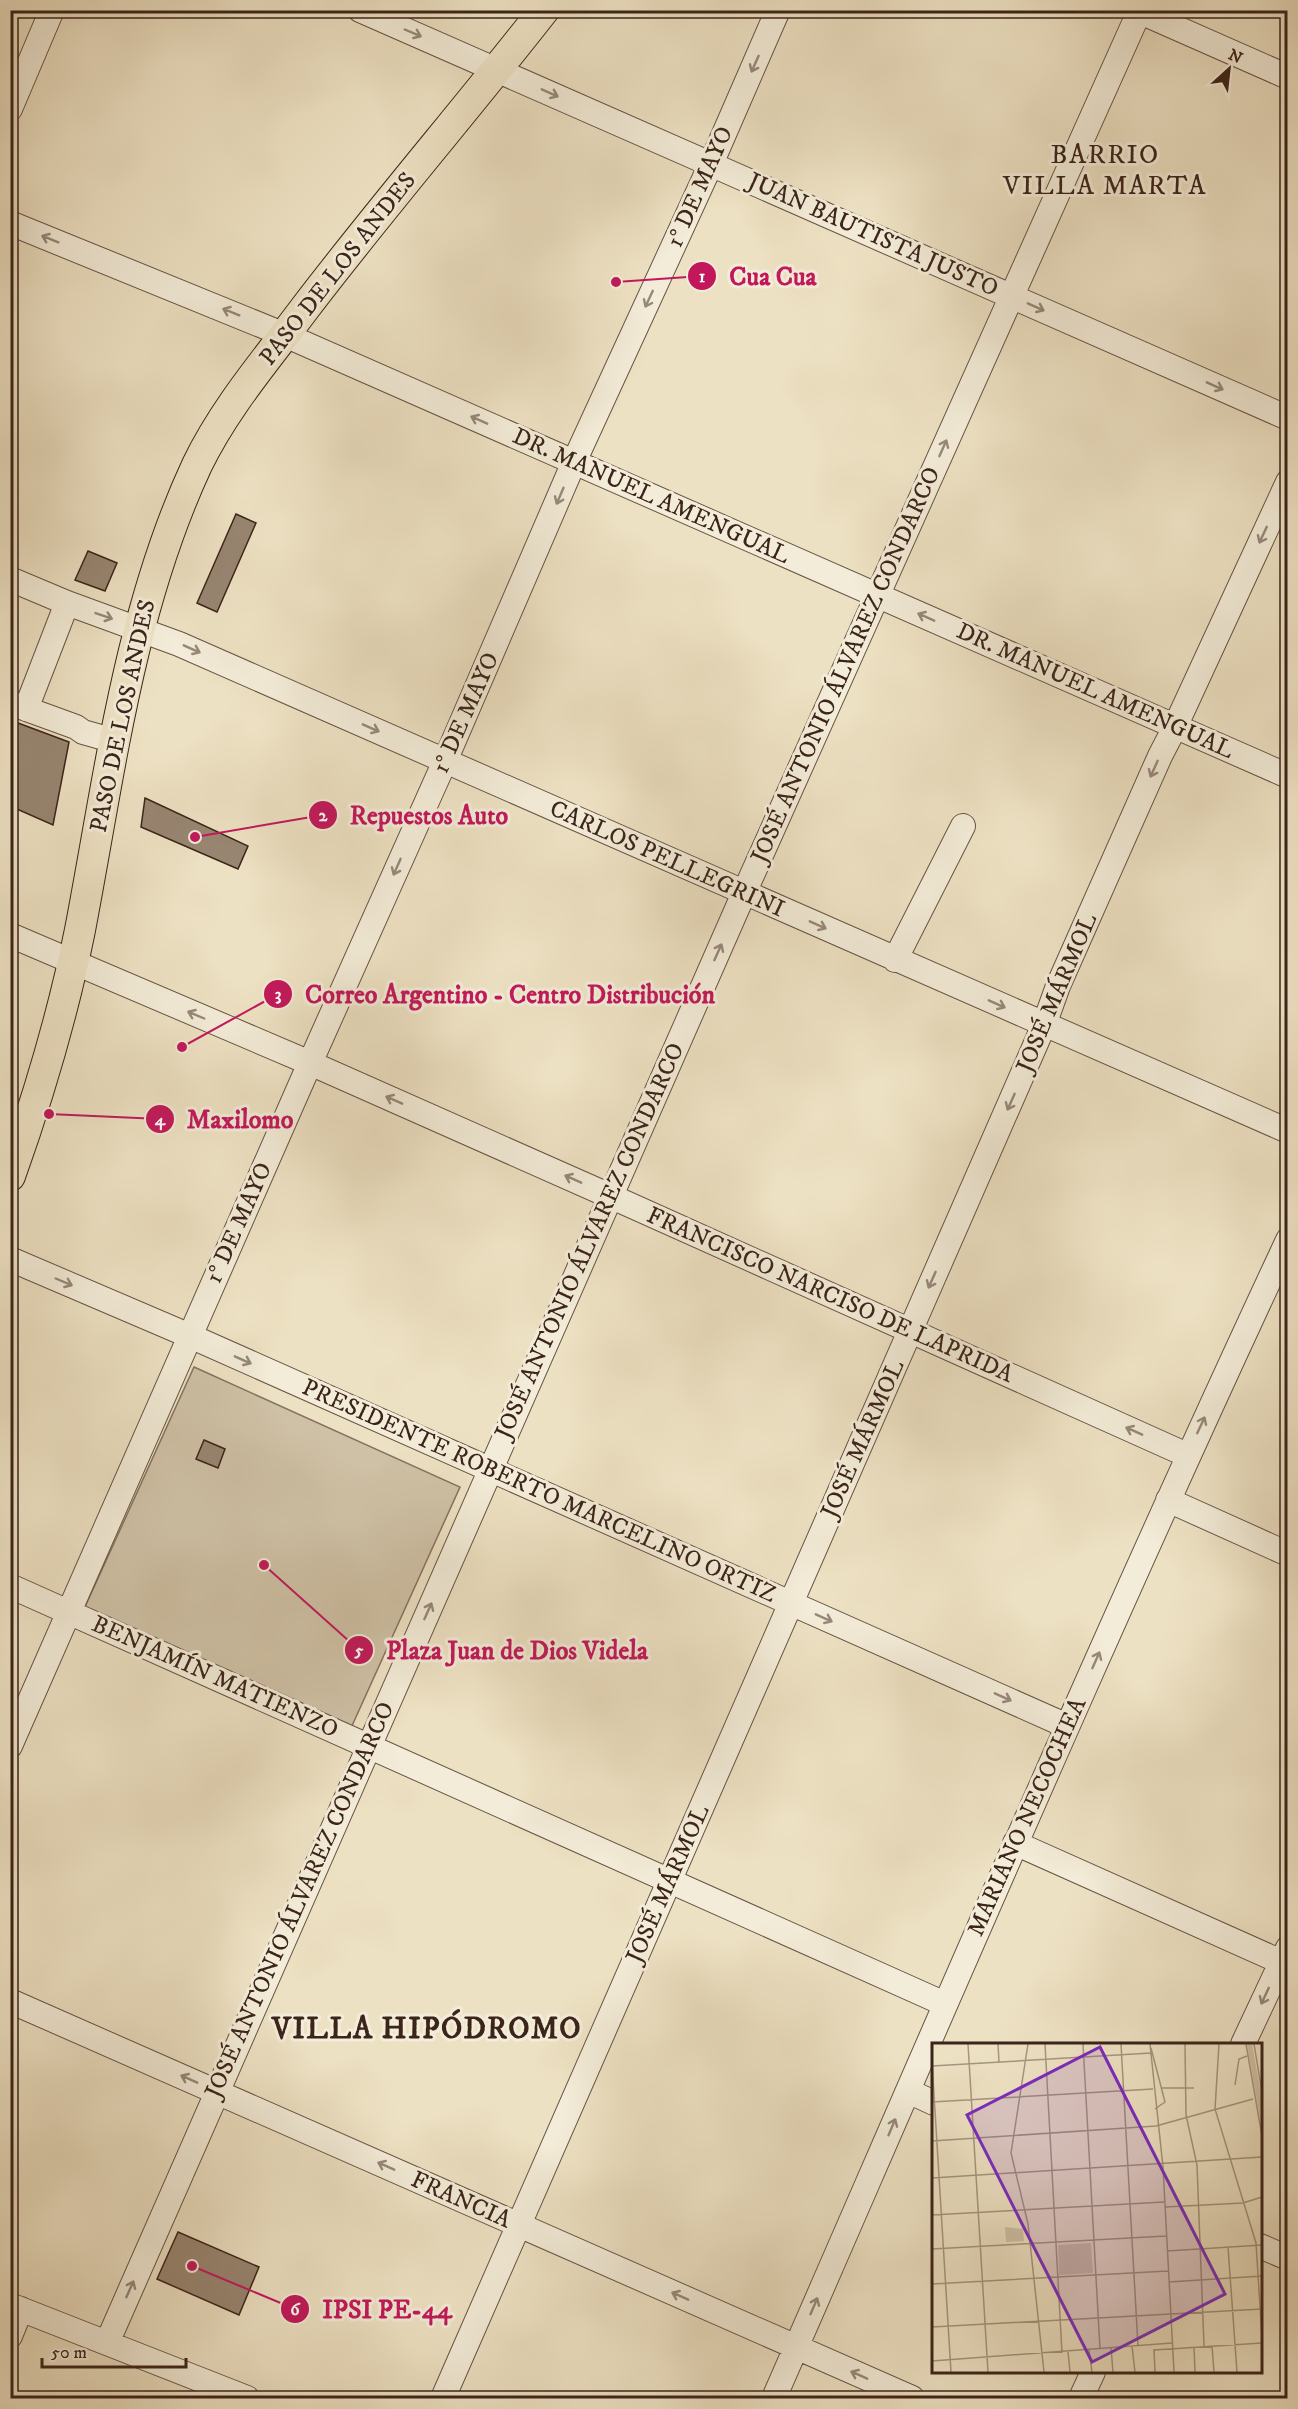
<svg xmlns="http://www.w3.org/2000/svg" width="1298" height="2409" font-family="'IM FELL DW Pica',serif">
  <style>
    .green { fill: #cfc1a6; stroke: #857260; stroke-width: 1.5 }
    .building { fill: #988672; stroke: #3b241a; stroke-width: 1.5 }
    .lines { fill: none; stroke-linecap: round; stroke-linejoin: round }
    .minor-casing { stroke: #685344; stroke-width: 26 }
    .major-casing { stroke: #3b241a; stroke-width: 32 }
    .minor { stroke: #f3ecd8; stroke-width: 24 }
    .major { stroke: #ede1c3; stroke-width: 30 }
    .oneway { stroke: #978879 }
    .labels { text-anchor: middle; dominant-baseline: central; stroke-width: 6; stroke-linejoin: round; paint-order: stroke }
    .street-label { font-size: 24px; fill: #3b241a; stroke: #f3ecd8 }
    .quarter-label { font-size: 27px; letter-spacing: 1.5px; fill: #3b241a; stroke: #f3ecd8 }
    .district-label { font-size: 30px; font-weight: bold; letter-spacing: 1.5px; fill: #3b241a; stroke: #f3ecd8 }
    .inset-road { fill: none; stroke: #a6957f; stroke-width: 1.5 }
    .view { fill: #7b2cbf; fill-opacity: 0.15; stroke: #7b2cbf; stroke-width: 3 }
    .inset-edge { fill: none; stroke: #3b241a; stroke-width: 3 }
    .leader { fill: none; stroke: #c2185b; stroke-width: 2 }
    .callout-dot { fill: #c2185b; stroke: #f3ecd8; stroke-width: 2 }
    .mark-label { font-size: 18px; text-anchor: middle; font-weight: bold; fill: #fff }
    .callout-label { font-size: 26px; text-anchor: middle; font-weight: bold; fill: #c2185b; stroke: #f3ecd8; stroke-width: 6; stroke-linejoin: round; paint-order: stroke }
  </style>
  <rect width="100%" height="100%" fill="#ede1c3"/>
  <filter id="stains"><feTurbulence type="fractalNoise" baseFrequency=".00333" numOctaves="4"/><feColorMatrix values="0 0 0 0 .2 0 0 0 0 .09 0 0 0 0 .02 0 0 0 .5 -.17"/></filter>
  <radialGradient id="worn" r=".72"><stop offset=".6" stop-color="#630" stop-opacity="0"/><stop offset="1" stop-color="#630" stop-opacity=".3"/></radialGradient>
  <path class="green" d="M194,1367L460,1487L351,1728L85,1607Z"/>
  <path class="building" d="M236,514L256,523L217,612L197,603Z
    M88,551L117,563L105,591L75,580Z
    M10,720L69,742L53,825L10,806Z
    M145,798L248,846L238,869L141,827Z
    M204,1440L225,1449L218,1468L196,1459Z
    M178,2232L259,2267L239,2315L157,2279Z"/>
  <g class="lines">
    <defs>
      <path id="minor" d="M360,10L1288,418
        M1136,10L1288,77
        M10,109L52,10
        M10,223L285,335L1288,776
        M10,579L67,603L179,644L1288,1131
        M10,703L76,727L83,732L115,741
        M26,709L67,603
        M10,935L310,1063L610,1196L1187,1455
        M895,960L963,826
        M10,1259L190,1336L1067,1726
        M1168,1500L1288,1554
        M10,1586L945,2004
        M10,1746L310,1063L445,761L574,462L711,164L778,10
        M1015,1843L1288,1965
        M10,2001L912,2398
        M1243,2044L1288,1948
        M908,2091L934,2103
        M1260,2246L1288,2258
        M10,2305L247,2398
        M10,2336L21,2309
        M107,2343L744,893L1140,10
        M443,2398L1044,1025L1058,986L1160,756L1175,727L1288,482
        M774,2398C943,2011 1109,1623 1288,1240
        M1081,2398L1093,2372"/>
      <path id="major" d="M10,1176C39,1095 63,1014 80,930C110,773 129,611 197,465C225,407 267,359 305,308C382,207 465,111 544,10"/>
    </defs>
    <use href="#minor" class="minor-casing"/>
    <use href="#major" class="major-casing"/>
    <use href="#minor" class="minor"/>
    <use href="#major" class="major"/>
  </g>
  <defs><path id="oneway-shaft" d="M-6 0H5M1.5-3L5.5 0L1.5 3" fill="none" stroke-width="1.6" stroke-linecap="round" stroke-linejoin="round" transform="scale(1.5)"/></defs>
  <g class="oneway">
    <use href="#oneway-shaft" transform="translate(413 33) rotate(23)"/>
    <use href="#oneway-shaft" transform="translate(755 64) rotate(114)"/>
    <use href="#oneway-shaft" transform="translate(550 93) rotate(24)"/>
    <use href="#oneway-shaft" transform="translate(50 239) rotate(-158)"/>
    <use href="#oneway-shaft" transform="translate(649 299) rotate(115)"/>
    <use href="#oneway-shaft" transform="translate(1036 307) rotate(24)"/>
    <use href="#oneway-shaft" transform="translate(231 312) rotate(-158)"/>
    <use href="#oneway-shaft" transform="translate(1215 386) rotate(24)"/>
    <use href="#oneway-shaft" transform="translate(479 420) rotate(-156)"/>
    <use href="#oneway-shaft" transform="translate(943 448) rotate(-66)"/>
    <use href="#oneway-shaft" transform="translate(560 496) rotate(113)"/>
    <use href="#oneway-shaft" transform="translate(1263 535) rotate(115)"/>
    <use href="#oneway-shaft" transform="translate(104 616) rotate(19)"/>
    <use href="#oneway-shaft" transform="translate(926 617) rotate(-156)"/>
    <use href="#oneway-shaft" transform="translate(192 649) rotate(24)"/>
    <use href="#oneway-shaft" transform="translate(371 728) rotate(24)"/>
    <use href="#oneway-shaft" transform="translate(1154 769) rotate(114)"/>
    <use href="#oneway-shaft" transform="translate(397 867) rotate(114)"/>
    <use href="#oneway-shaft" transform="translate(818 925) rotate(24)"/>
    <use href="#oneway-shaft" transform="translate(718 952) rotate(-66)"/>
    <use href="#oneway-shaft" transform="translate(997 1004) rotate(24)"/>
    <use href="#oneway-shaft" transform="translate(196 1015) rotate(-157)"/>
    <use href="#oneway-shaft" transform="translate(394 1100) rotate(-156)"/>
    <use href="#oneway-shaft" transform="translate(1011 1102) rotate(114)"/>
    <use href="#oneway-shaft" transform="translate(573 1179) rotate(-156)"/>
    <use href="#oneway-shaft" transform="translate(932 1280) rotate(114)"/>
    <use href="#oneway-shaft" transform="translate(64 1282) rotate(23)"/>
    <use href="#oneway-shaft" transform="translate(243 1360) rotate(24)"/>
    <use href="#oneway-shaft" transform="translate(1201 1425) rotate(-65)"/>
    <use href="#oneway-shaft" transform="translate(1134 1431) rotate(-156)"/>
    <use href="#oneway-shaft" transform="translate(428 1611) rotate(-66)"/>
    <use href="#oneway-shaft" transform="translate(824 1618) rotate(24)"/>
    <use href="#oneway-shaft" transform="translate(1096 1660) rotate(-66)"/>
    <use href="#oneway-shaft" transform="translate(1003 1697) rotate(24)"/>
    <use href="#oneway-shaft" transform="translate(1265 1996) rotate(115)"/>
    <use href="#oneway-shaft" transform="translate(189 2079) rotate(-156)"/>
    <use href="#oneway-shaft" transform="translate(892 2127) rotate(-67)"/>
    <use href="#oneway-shaft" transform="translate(386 2166) rotate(-156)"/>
    <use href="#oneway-shaft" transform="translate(130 2289) rotate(-66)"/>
    <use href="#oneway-shaft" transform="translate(680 2296) rotate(-156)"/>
    <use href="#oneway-shaft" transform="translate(814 2306) rotate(-67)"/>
    <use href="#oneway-shaft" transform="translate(859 2375) rotate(-156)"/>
  </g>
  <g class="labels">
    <g class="street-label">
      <text transform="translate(700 187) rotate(-66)">1° DE MAYO</text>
      <text transform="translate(873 235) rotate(24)">JUAN BAUTISTA JUSTO</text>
      <text transform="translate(338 269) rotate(-52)">PASO DE LOS ANDES</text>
      <text transform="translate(651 496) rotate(24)">DR. MANUEL AMENGUAL</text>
      <text transform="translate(846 665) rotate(-66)">JOSÉ ANTONIO ÁLVAREZ CONDARCO</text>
      <text transform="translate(1095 691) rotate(24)">DR. MANUEL AMENGUAL</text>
      <text transform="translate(466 713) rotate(-66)">1° DE MAYO</text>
      <text transform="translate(123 716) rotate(-78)">PASO DE LOS ANDES</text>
      <text transform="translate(667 859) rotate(24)">CARLOS PELLEGRINI</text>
      <text transform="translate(1057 993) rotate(-67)">JOSÉ MÁRMOL</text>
      <text transform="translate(239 1223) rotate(-66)">1° DE MAYO</text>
      <text transform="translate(590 1241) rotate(-66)">JOSÉ ANTONIO ÁLVAREZ CONDARCO</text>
      <text transform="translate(830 1295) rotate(24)">FRANCISCO NARCISO DE LAPRIDA</text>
      <text transform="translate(863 1439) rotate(-66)">JOSÉ MÁRMOL</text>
      <text transform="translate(539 1491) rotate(24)">PRESIDENTE ROBERTO MARCELINO ORTIZ</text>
      <text transform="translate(215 1677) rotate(24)">BENJAMÍN MATIENZO</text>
      <text transform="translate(1027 1817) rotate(-66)">MARIANO NECOCHEA</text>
      <text transform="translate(668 1884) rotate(-66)">JOSÉ MÁRMOL</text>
      <text transform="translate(300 1900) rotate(-66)">JOSÉ ANTONIO ÁLVAREZ CONDARCO</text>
      <text transform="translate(461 2200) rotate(24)">FRANCIA</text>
    </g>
    <g class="quarter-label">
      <text x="1105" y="155">BARRIO<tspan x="1105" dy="31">VILLA MARTA</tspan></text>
    </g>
    <g class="district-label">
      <text x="427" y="2029">VILLA HIPÓDROMO</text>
    </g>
  </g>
  <g transform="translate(932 2043)">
    <rect width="330" height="330" fill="#ede1c3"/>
    <path d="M315,1H320L330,56V86ZM73,184L91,186L92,198L74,199ZM159,200L161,230L127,232L126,202Z" fill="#cfc1a6"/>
    <path class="inset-road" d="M36,1L56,329M66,1L67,19M96,1L79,110L96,181L112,329M113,1L130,310M151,1L168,306M189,1L206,303M218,1L231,124L242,329M253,1L254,72L265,122L272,303M287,1L283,66L324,200L330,295M314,1L330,93M322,1L330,49M219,5L233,59L223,66M0,19L19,329M0,23L219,10M303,42L307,16L315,13M230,45H262M0,59L221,46M0,98L224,83L321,56M0,135L330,114M233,164L311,160L330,154M0,172L232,159M296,204L305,329M0,206L234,193M235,208L330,202M237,239L330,233M0,241L236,228M0,284L330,266M200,303L203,329M280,303L282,329M262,304L263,329M179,305L181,329M222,306L223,329M157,307L160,329M222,307L330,300M136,309L138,329M0,318L240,300"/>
    <path class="view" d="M168,4L293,251L160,319L35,72Z"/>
    <rect width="330" height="330" class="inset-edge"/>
  </g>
  <path class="leader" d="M616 282L702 276M195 837L323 815M182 1047L278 994M49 1114L160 1119M264 1565L359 1650M192 2266L295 2309"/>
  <g class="callout-dot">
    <circle cx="616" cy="282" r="6"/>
    <circle cx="195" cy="837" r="6"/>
    <circle cx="182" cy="1047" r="6"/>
    <circle cx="49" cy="1114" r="6"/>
    <circle cx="264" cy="1565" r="6"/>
    <circle cx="192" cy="2266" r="6"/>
    <circle cx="702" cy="276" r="15"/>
    <circle cx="323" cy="815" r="15"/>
    <circle cx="278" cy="994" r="15"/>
    <circle cx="160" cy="1119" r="15"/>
    <circle cx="359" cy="1650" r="15"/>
    <circle cx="295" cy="2309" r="15"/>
  </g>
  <g class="mark-label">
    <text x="702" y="282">1</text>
    <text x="323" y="821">2</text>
    <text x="278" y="1000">3</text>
    <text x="160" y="1125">4</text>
    <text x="359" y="1656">5</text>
    <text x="295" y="2315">6</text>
  </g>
  <g class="callout-label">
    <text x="773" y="285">Cua Cua</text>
    <text x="429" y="824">Repuestos Auto</text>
    <text x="510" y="1003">Correo Argentino - Centro Distribución</text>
    <text x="240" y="1128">Maxilomo</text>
    <text x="517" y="1659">Plaza Juan de Dios Videla</text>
    <text x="387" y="2318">IPSI PE-44</text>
  </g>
  <rect width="1298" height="2409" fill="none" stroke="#ede1c3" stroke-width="36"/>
  <rect x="12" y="12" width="1274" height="2385" fill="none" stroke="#3b241a" stroke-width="3"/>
  <rect x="18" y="18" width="1262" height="2373" fill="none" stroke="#3b241a" stroke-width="1.5"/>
  <g transform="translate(1229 69) rotate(27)" stroke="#f3ecd8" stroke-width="4.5" paint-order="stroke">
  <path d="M0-4.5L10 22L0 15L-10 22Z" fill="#3b241a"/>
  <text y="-9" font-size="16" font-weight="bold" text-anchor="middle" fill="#3b241a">N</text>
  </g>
  <path d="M42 2358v9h144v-9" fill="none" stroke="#3b241a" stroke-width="3"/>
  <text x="51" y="2358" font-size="18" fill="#3b241a" stroke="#f3ecd8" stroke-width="4.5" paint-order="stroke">50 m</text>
  <rect width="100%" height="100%" filter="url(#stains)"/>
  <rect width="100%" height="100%" fill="url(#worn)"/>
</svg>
